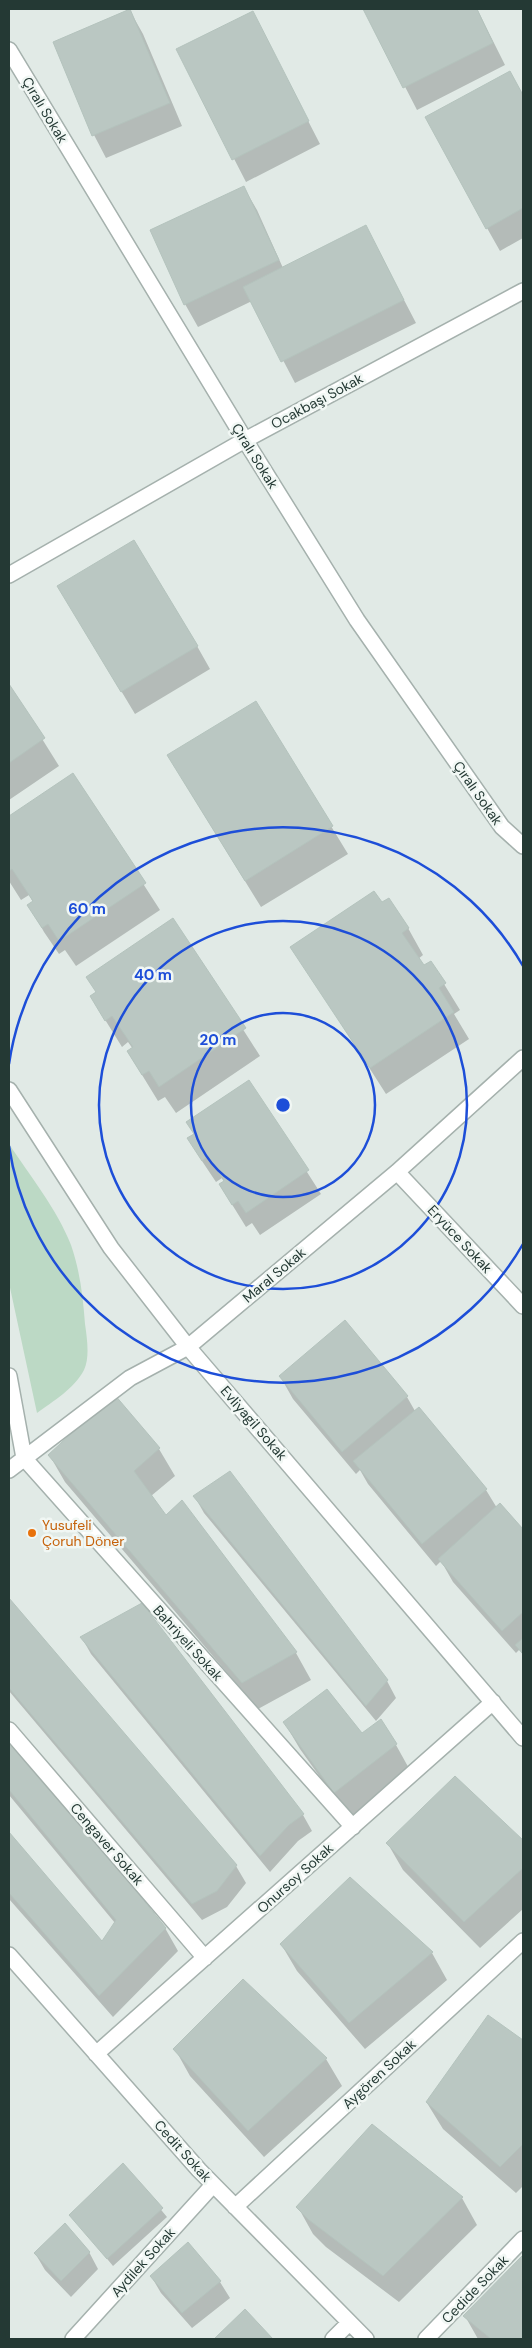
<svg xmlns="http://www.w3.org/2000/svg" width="532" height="2348" font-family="'DM Sans',sans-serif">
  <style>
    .green { fill: #bcd9c5 }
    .shadow { fill: #0003 }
    .building { fill: #bac7c2; stroke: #b4c3bd }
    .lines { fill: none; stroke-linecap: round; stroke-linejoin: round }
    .minor-casing { stroke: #a5b1ad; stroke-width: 18 }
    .minor { stroke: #fff; stroke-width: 15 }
    .ring { fill: none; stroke: #1d4ed8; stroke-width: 2.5 }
    .food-dot { fill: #e8710a; stroke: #f1f7f4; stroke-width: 2 }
    .labels { text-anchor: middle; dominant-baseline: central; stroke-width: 5; stroke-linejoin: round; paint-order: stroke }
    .street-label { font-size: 14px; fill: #243934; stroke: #f1f7f4 }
    .food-label { font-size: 14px; fill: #c56008; stroke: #f1f7f4; text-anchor: start }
    .centre { fill: #1d4ed8; stroke: #f1f7f4; stroke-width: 2.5 }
    .ring-label { font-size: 15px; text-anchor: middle; font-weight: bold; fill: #1d4ed8; stroke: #f1f7f4; stroke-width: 5; stroke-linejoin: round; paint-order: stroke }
  </style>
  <rect width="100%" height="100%" fill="#e1eae6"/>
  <path class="green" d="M9,1144C30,1176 57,1209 71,1245C80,1271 83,1297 85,1324C87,1338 90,1357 84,1370C74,1389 53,1401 37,1413L9,1283Z"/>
  <path class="shadow" d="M365,9H477L505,65L417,110Z
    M130,11L143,34L182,126L106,158L94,135Z
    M252,12L320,144L246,182L178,50Z
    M510,72L523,96V238L500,251L487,228Z
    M244,188L257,210L283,268L366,227L416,323L295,383L252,301L198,327L185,304Z
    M72,609L197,646L210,669L135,714Z
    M9,686L59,766L9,800Z
    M256,703L348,854L261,907L184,782Z
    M73,775L160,910L76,966L65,950L59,954L44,932L29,905L33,902L29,895L21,900L9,881V818Z
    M173,920L260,1056L176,1113L165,1097L158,1101L128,1052L133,1049L128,1042L122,1047L91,997Z
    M408,928L423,955L418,959L423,967L444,984L460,1010L454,1014L469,1039L386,1094L292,947Z
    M249,1081L321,1194L260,1235L252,1223L246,1227L220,1185L225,1182L222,1178L216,1182L202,1161L195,1135Z
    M345,1322L407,1397L415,1411L419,1408L486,1490L497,1508L500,1505L523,1531V1656L520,1649L516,1653L453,1582L441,1561L436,1566L368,1484L360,1470L356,1474L293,1399L280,1376Z
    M114,1396L159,1449L175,1476L151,1496L165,1516L182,1502L296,1653L311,1680L258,1709L65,1482L50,1456Z
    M195,1497L387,1681L396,1698L376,1721L204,1513Z
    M9,1600L236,1866L246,1883L227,1907L202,1920L9,1691Z
    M82,1638L303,1815L312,1831L298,1841L270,1872L91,1654Z
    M284,1722L396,1745L411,1772L350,1819L300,1749Z
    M9,1736L165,1928L178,1951L113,2017L9,1899V1834L102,1943L115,1923L9,1795Z
    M455,1777L523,1842V1909L480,1948L403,1870L388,1844Z
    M350,1878L432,1953L447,1980L365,2049L297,1971L281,1944Z
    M243,1980L326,2059L342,2086L264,2157L190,2076L175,2049Z
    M489,2017L523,2042V2186L516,2193L443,2129L427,2103Z
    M123,2164L167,2217L113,2266L71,2215Z
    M462,2198L477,2225L399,2302L326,2247L313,2234L298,2207Z
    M89,2252L98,2269L71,2297L45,2270L35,2253Z
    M523,2255V2339H478L465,2316Z
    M151,2276L220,2282L230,2298L192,2328L161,2293Z
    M245,2311L272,2339H216Z"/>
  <path class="building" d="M130,9L170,103L92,136L53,42Z
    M363,9H477L493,43L403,88Z
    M253,11L309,121L232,160L176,49Z
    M510,71L523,95V208L486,229L425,117Z
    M244,186L279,260L184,305L150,230Z
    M366,225L404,300L281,362L243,287Z
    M134,540L198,646L121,692L57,586Z
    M9,684L45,738L9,763Z
    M256,701L333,826L245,881L167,755Z
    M73,773L146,883L59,941L48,924L42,928L27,905L33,901L12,869L9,871V816Z
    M374,891L382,902L389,898L409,928L402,933L424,965L431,961L446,983L439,988L454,1012L370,1068L290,947Z
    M173,918L246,1028L159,1087L149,1071L142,1075L127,1051L133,1047L112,1016L105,1021L90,996L96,992L86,977Z
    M249,1080L309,1170L246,1213L238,1201L232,1205L219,1184L224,1181L208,1156L202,1161L187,1138L194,1134L186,1122Z
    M345,1320L408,1396L342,1452L279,1376Z
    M114,1394L160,1448L134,1471L166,1515L182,1500L297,1652L242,1683L48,1455Z
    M419,1407L487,1489L422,1544L353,1461Z
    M230,1471L388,1680L366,1706L193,1496Z
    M500,1503L523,1529V1612L502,1631L438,1559Z
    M9,1598L237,1865L217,1891L192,1904L9,1688Z
    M142,1603L304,1814L289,1825L260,1856L80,1637Z
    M523,1638V1654L515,1645Z
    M327,1689L362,1733L381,1719L397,1744L334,1793L283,1722Z
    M9,1734L166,1928L99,1996L9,1893V1832L102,1941L116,1920L9,1790Z
    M455,1776L523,1840V1868L464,1922L386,1843Z
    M350,1877L433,1952L349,2023L280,1944Z
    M243,1979L327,2058L248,2131L173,2049Z
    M488,2015L523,2040V2144L500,2167L426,2102Z
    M372,2124L463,2197L383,2276L309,2220L296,2207Z
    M123,2163L163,2208L107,2259L69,2215Z
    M65,2223L90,2252L61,2281L34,2253Z
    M188,2242L221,2281L182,2313L150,2276Z
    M523,2255V2339H491L463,2316Z
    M245,2309L273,2339H214Z"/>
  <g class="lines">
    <defs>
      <path id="minor" d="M9,50L245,440L357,620L502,827L523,846
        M9,575L245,440L523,291
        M9,1090L111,1248L188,1347L523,1738
        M397,1172L523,1306
        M9,1376L24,1458
        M24,1458L353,1827
        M9,1470L130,1378L188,1347L397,1172L523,1058
        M9,1730L205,1958
        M9,1955L199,2170L366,2339
        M96,2054L493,1702
        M235,2207L523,1941
        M73,2339L213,2185
        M333,2339L349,2323
        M426,2339L523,2239"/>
    </defs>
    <use href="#minor" class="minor-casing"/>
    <use href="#minor" class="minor"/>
  </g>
  <g class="ring">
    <circle cx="283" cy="1105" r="92"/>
    <circle cx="283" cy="1105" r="184"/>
    <path d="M523 1244A277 277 0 0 1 9 1146M9 1064A277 277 0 0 1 523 966"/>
  </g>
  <circle class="food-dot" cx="32" cy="1533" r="5"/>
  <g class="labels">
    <g class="street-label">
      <text transform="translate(45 110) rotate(59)">Çıralı Sokak</text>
      <text transform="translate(317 401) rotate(-28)">Ocakbaşı Sokak</text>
      <text transform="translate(255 456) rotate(58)">Çıralı Sokak</text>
      <text transform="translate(478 793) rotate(55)">Çıralı Sokak</text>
      <text transform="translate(460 1239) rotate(47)">Eryüce Sokak</text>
      <text transform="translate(274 1275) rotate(-40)">Maral Sokak</text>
      <text transform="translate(254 1423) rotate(49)">Evliyagil Sokak</text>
      <text transform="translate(188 1643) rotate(48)">Bahriyeli Sokak</text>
      <text transform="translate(107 1844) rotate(49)">Cengaver Sokak</text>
      <text transform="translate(295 1878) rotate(-42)">Onursoy Sokak</text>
      <text transform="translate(379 2074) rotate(-43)">Aygören Sokak</text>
      <text transform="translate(183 2151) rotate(48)">Cedit Sokak</text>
      <text transform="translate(143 2262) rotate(-48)">Aydilek Sokak</text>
      <text transform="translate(475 2289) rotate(-46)">Cedide Sokak</text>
    </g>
    <g class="food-label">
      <text x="42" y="1525">Yusufeli<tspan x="42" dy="16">Çoruh Döner</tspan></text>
    </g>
  </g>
  <circle cx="283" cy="1105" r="8" class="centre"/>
  <g class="ring-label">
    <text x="87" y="914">60 m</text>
    <text x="153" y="980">40 m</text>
    <text x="218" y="1045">20 m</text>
  </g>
  <rect width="532" height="2348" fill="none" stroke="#243934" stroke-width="20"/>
</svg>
